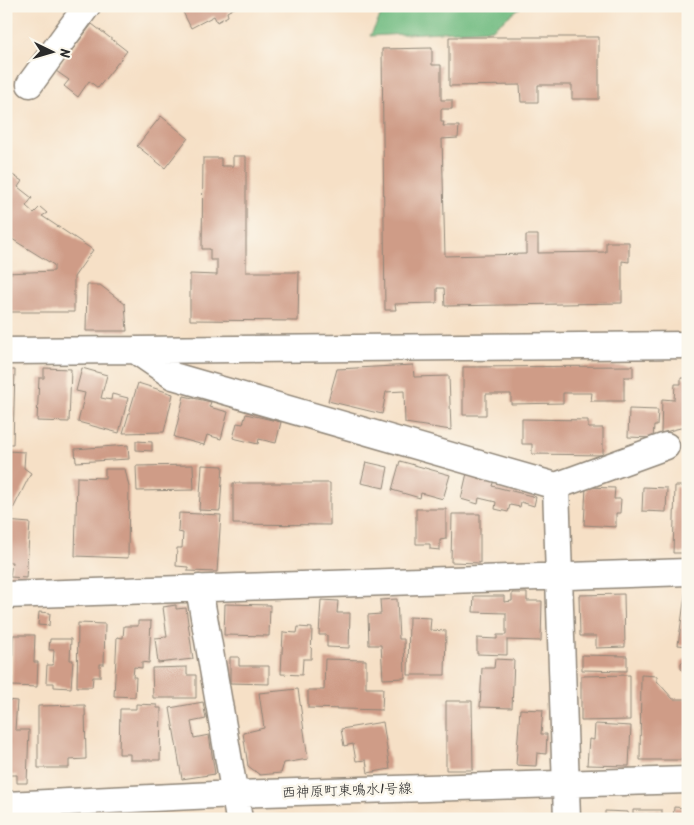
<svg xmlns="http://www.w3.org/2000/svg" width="694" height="825" font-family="Kalam,'Klee One',sans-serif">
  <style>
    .forest { fill: #72bc82; stroke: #4e7456 }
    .building { fill: #cf9c87 }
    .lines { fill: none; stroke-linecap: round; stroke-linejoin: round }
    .minor-casing { stroke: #908678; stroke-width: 29 }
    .minor { stroke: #fff; stroke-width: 26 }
    .labels { text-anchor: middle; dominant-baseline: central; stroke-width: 5; stroke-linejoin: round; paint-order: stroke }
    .street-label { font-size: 14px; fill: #2b2b2b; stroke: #fbf7ec }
  </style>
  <rect width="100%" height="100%" fill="#fbf7ec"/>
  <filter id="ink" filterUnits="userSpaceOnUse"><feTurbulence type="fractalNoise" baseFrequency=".02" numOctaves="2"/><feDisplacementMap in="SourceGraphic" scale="10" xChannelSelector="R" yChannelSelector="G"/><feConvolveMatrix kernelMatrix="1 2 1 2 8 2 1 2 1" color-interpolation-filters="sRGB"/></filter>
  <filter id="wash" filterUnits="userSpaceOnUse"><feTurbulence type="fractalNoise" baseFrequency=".0096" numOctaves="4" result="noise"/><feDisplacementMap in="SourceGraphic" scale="20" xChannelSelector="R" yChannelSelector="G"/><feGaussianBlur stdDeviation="1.12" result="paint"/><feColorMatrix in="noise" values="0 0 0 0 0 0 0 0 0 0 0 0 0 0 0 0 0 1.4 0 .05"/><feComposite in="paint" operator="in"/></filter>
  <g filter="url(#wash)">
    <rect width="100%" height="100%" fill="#f6e0c6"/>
    <path class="forest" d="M386,6H522L492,29L370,36Z"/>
    <g id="blocks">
      <path class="building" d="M180,6H238L227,12L228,16L217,22L214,16L191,28Z
        M92,24L127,51L98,88L89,81L78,97L64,86L69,80L56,71Z
        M449,37H599V99H572V85H538V102H521L520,85L449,86Z
        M432,48V65H441V100H452V109H441V122H444L443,126H459L458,138L442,139L445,256L526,254V235H538V253L606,252V242H629V262L622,261V303L445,306L444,288H437V303L395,304L396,310H385L382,49Z
        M161,116L188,138L165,168L137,146Z
        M233,156H246V272H299L298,321L190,320V274L217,275V260H210V249H202L203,158H221V166H233Z
        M11,174L22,181L18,187L32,198L26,206L34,213L40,207L47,213L42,216L93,250L74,277V312H6V273L54,271V265L12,239L6,246V180Z
        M87,285H100L125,304L127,331H86Z
        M413,365L414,377L449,376L451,430L405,423L404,391L386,392L382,414L328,401L337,369Z
        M633,366V377H624V401H591L592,393H563V403L511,404V394H486V415H463V367Z
        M44,368L71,369L69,422L37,421L39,378H44Z
        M82,368L107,375L101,398L111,400L112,394L128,398L119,433L78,422L85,393L76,391Z
        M6,370H15L13,444H6Z
        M681,378H688V426L661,433L662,399L674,400L675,384H681Z
        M138,383L173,394L164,432L123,433Z
        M184,396L211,402L209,407L228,412L221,439L207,435L204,445L174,437Z
        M629,409L658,410L657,426H654L653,438L628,437Z
        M246,414L281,422L276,443L259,439L258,444L233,438L237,423L243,424Z
        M522,419L588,420V428H603V455L532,454V444H522Z
        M136,441L152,442V451L136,450Z
        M128,445L129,459L76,462L75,449Z
        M6,451L25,452L24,468L31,473L10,515L6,513Z
        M400,461L450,475L443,499L421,493L420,498L392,490Z
        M366,462L388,467L384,488L361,483Z
        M193,465L194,490L137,491L136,466Z
        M202,465L223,466L220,511L199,510Z
        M105,469H125L129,487L128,558L75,556L77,477L105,478Z
        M467,473L494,480L492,486L536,497L534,506L521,502L520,507L510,505L508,512L495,509L496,502L479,498L478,504L461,499Z
        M233,483H330V525L233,524Z
        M675,486H688V553H673Z
        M586,487L615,488L614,499H621L620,513H616V527L584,525Z
        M643,487L667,488L666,512L642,511Z
        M416,509H446V539L440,540V550L430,549V544H416Z
        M179,513L221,515L217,572L188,571V567L176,566L177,548H182L183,533L178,532Z
        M452,514H480V563L451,562Z
        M6,521L30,523L26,578L10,577L12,562H6Z
        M686,588H688V646L678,645Z
        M512,593H527V601H542L541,641L507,640V655L477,654V638L497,639V635H506V613L473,612L474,596H504V602L512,601Z
        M624,594L625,647L596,648V636H580L579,595Z
        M397,599L399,639H404L405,678L383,679L381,645H369L368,615L381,614L380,600Z
        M321,600L338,601L337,613H350L349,648L327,647V635H319Z
        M225,604L270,605L269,636L224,635Z
        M176,605V609L186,608L193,659L158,663L155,638L167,637L163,607Z
        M39,612L50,613L49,626L38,625Z
        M409,617L431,618L430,630L446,631L445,675H408Z
        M138,621H151L149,663L142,662V668L134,667L133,677H136L135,697L114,696L117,637L123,638L124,626H138Z
        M78,623L105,624L104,664H100V677H93L92,687H77Z
        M298,627L312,628L311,659H303L302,675L281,674L283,632L297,633Z
        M13,635H35L34,662H38L37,687L12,686Z
        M50,639H71L70,660H73L71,688L54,687V683H46L47,665H53L54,650H49Z
        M582,655L627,656V671L582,670Z
        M230,657H239V666H269V684L230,683Z
        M325,659L366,660V688H383L382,710L308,708V690H324Z
        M495,659L514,660L512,708L480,707L482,668H494Z
        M685,659H688V675L681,669V663Z
        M187,667V675H196V698H153L152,668Z
        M630,675V720L581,721V676Z
        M641,675L657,676V681L673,699H688V760H640Z
        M298,689L308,759L284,763L281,773L260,775L248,766L243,733L264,728L259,693Z
        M6,700L17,701L15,730H29L27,783H17V775H6Z
        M446,701H472L473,770H446Z
        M203,702L206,719L191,722L194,738L209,735L215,774L182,779L170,708Z
        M136,704L157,705V708H161L160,760H130V754H119L120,709H136Z
        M85,705L86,759L69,760V768H38V706Z
        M520,709L543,710L541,734H547L546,754L537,753L536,766L516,765Z
        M383,722L390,769L368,773L366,760L356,761L353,744L344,746L341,729Z
        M595,724L631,726L629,766L587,765L589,739L594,740Z
        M674,807L688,808V819H673Z
        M633,810H662V819H633Z
        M605,811L628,812V819H605Z
        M483,816L500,817V819H483Z"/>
    </g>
  </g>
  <g filter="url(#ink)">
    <use href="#blocks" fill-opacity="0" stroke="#908678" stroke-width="1"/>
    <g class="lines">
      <defs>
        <path id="minor" d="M30,84L87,6
          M135,350L688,345
          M6,351L135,350L173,376L556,486L567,819
          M556,486L666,446
          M199,588L239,819
          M6,595L688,572
          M6,805L235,794L688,780"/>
      </defs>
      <use href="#minor" class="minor-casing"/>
      <use href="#minor" class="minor"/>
    </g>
  </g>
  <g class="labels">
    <g class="street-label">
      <text transform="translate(347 791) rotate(-2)">西神原町東鳴水1号線</text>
    </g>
  </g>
  <rect width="694" height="825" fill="none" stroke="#fbf7ec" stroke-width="25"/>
  <g transform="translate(52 52) rotate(95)" stroke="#fbf7ec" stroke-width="4" paint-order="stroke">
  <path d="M0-4L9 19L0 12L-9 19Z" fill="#2b2b2b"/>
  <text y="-8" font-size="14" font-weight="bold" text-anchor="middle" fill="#2b2b2b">N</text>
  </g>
</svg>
